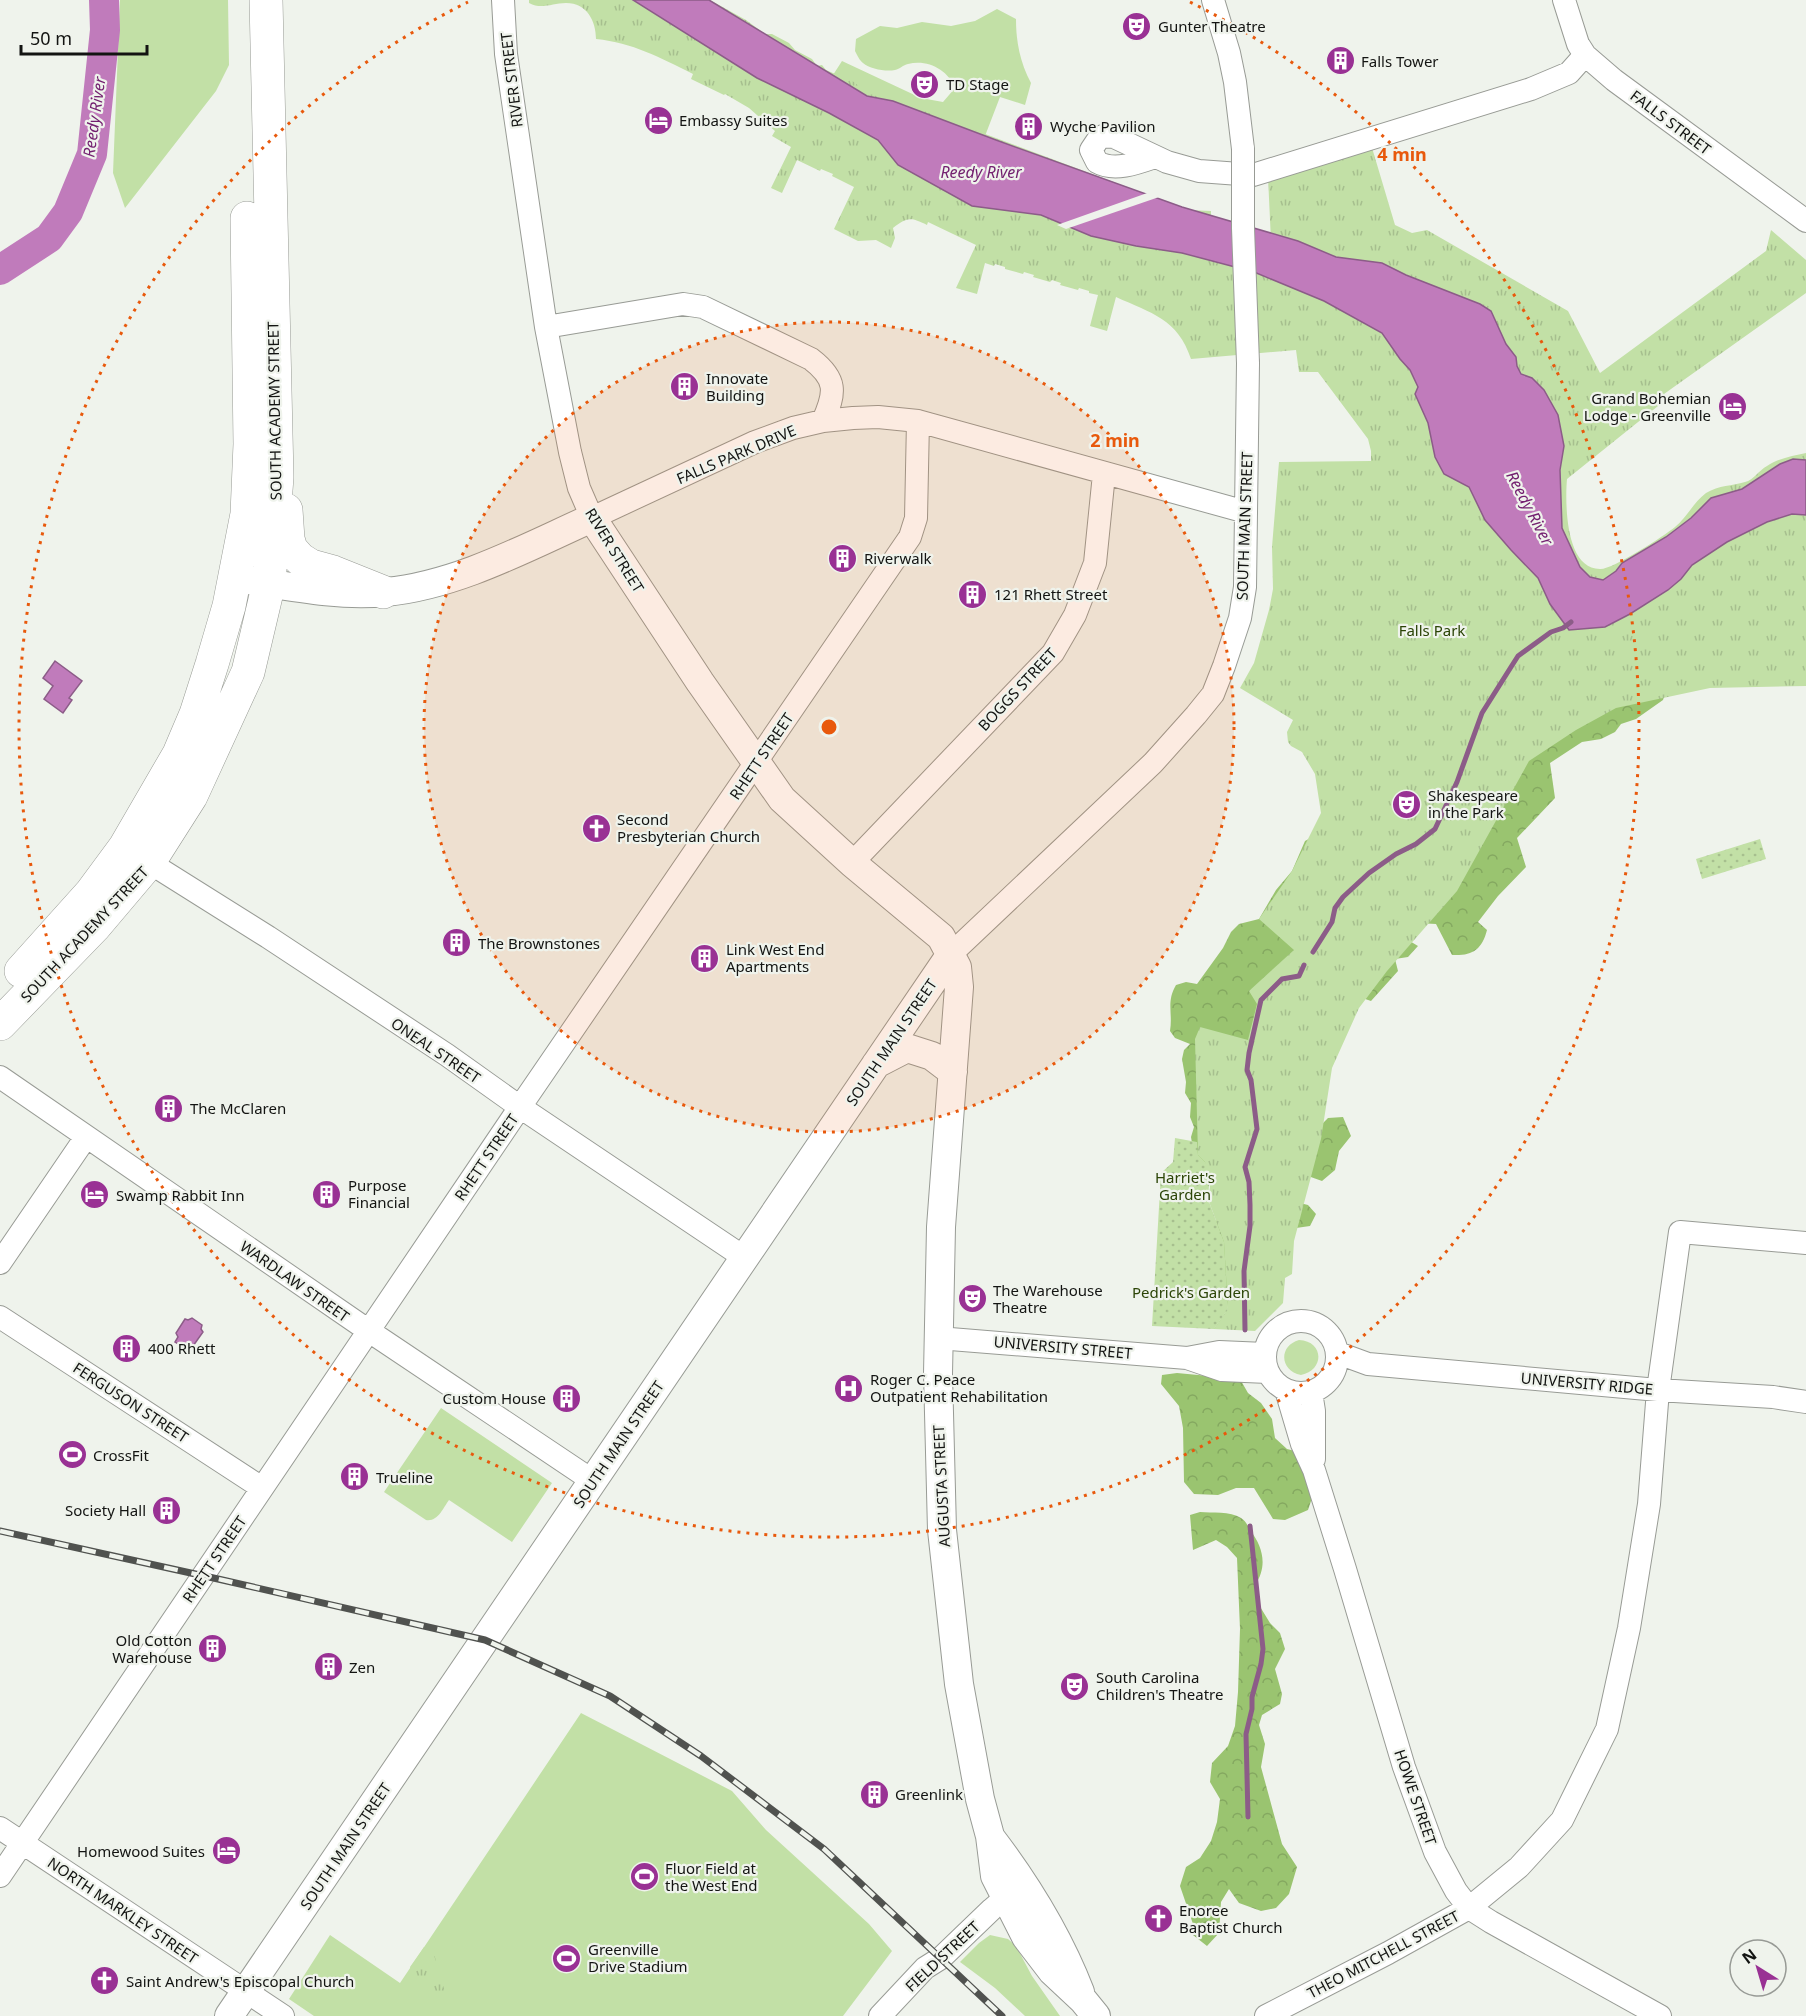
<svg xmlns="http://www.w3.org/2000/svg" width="1806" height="2016" font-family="'Noto Sans',sans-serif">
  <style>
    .grass { fill: #c2e0a6 }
    .forest { fill: url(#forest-crowns) }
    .park { fill: url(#park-tufts) }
    .garden { fill: url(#garden-dots) }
    .water { fill: #c07bbb; stroke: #8c5c88; stroke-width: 1.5 }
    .pier { fill: #eff3ec }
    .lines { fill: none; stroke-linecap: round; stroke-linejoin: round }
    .stream { stroke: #8c5c88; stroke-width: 5 }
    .river { stroke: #c07bbb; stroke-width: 30 }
    .minor-casing { stroke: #989b95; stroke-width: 24 }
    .major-casing { stroke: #989b95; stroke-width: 30 }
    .highway-casing { stroke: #989b95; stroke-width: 34 }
    .minor { stroke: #fff; stroke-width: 22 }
    .major { stroke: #fff; stroke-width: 28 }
    .highway { stroke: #fff; stroke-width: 33 }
    .rail-casing { stroke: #50524f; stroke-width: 7 }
    .rail { stroke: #eff3ec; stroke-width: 4.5; stroke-dasharray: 14; stroke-linecap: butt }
    .minor-bridge-casing { stroke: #989b95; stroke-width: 24; stroke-linecap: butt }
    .minor-bridge { stroke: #fff; stroke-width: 22 }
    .ring { fill: none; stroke: #e8590c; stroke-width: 3; stroke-dasharray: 3 6 }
    .labels { text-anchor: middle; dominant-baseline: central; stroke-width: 4.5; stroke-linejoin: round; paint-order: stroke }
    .poi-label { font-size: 15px; fill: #131412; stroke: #eff3ec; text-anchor: start }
    .street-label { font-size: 15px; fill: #131412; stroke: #eff3ec }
    .park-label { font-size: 15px; fill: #2b4406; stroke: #eff3ec }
    .water-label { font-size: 16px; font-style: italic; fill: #732070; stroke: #eff3ec }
    .centre { fill: #e8590c; stroke: #eff3ec; stroke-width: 3 }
    .ring-label { font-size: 18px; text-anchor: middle; font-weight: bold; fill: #e8590c; stroke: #eff3ec; stroke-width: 4.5; stroke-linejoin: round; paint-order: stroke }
  </style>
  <defs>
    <pattern id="forest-crowns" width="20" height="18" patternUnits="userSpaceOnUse" patternTransform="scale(1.5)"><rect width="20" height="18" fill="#9ac470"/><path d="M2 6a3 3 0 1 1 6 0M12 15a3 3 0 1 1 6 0" fill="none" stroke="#84a860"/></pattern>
    <pattern id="park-tufts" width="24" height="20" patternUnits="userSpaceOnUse" patternTransform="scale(1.5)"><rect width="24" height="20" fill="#c2e0a6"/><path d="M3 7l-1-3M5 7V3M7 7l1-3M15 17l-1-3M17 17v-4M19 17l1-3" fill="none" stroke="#a6bf8e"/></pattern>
    <pattern id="garden-dots" width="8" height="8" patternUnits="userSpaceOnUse" patternTransform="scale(1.5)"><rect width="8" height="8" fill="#c2e0a6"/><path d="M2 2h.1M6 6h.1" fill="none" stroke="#a6bf8e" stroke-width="1.8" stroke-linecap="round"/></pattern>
  </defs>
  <rect width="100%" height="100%" fill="#eff3ec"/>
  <path class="grass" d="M120,0H228L229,65L216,91L125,208L113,173Z
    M997,9L1016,19C1016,42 1020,62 1031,83L1025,105L1000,97L985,136L867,96L833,75L842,61L921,98L943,102L955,88C948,70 928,59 908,64C903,65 900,69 895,70C886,72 870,69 863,63C860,61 857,55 855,51L856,39L880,26L897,28L922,22L951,26L975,21Z
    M1299,1340C1324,1341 1325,1370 1301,1375C1280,1371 1278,1346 1299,1340Z
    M441,1408L552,1483L512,1542L449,1500C443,1508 438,1522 426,1520L384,1492Z
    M581,1713L732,1791L766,1830L869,1924L892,1951L843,2016H314L289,1999L330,1935L400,1983Z
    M990,1935L1008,1939L1016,1946L1032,1976L1060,2016H1025L995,1988L960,1962L979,1943Z"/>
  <path class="forest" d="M1666,691L1663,700L1636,719L1621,724L1615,732L1601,739L1582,742L1550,763L1555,798L1517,838L1526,867L1498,896L1478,922L1487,930C1482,950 1472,956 1452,955L1436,924L1417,923L1408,940L1418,946L1408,957L1395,959L1398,971L1371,1001L1333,988L1322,1124L1328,1118L1343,1117L1351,1136L1339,1151L1335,1170L1322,1181L1308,1176L1300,1203L1308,1205L1316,1214L1310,1226L1269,1232L1251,1328L1214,1329L1228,1309L1216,1224L1215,1173L1204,1170L1193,1149L1191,1137L1194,1127L1190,1117L1191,1103L1185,1093L1186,1082L1182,1059L1184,1050L1190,1044L1175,1038L1170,1031C1173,1013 1166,1002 1176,985L1186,982L1197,984L1223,948L1231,932L1239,924L1259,919L1276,890L1292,871L1305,841L1482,744Z
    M1177,1373L1240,1379L1248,1393L1261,1403L1272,1419L1275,1438L1287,1449L1299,1452L1313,1495L1308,1510L1285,1520L1273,1519L1254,1488H1236L1218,1495L1194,1494L1184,1482L1183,1428L1179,1406L1161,1384L1162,1375Z
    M1200,1512C1212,1513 1230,1511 1241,1518C1245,1520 1248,1526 1250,1530C1263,1547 1268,1566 1255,1585L1259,1605L1270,1623L1280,1633L1285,1649L1275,1669L1282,1694L1280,1704L1262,1715L1259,1725L1265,1744L1261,1767L1282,1844L1297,1867L1289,1894L1276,1908L1261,1911L1239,1903L1229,1889L1221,1902L1219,1933L1207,1946L1193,1935V1924L1180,1886L1186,1867L1200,1858L1211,1841L1217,1822L1220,1799L1210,1782L1212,1763L1228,1746L1235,1726L1238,1692L1240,1629L1237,1558L1227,1547L1216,1540L1193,1550L1190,1515Z"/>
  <path class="park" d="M529,0H710L746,20L765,34H772L789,43L795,50L812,59L817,66L822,65L826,70L854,82L864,91L873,92L1188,210L1211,211V219L1271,241L1268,177L1370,141L1395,225L1412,233L1427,230L1568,311L1600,373L1766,251L1771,230L1806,260V293L1664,394L1668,398L1567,479C1565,502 1565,569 1600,569C1612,570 1664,536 1675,527C1687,517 1694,502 1706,493C1719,485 1732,486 1745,482C1754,480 1759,470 1767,466C1779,458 1793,456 1806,453V686L1710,688L1616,708L1576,730L1529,761L1457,891L1387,971L1359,1008L1332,1068L1321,1139L1294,1241L1292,1274L1285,1278L1283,1303L1255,1331L1214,1329L1228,1309L1224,1242L1208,1199L1210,1187L1205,1162L1198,1155L1195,1039L1200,1027L1248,1040L1257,1004L1249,991L1294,950L1259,919L1292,871L1321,813L1315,774L1302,752L1291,746L1288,742L1287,732L1293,720L1240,688L1254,663L1269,610L1273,589L1272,547L1279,462L1371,461V451L1368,439L1318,372H1299L1296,350L1191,359C1178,319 1151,313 1116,297L1107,331L1090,326L1098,295L1089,293V291L1079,288L1078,290L1060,285L1061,283L1052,280L1050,282L1033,277L1034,275L1024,272L1023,274L1005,269V267L995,264L994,266L985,263L977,294L956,288L976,245L928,222L927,225C910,217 908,217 893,228L895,238L891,248L876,240L858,241L834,229L854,187L832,176L833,174L821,169L820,171L797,160L782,193L771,188L791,147L772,136L775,131L749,108L725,94L724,95L691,79L693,74C659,57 633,43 596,39C596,21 587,3 566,3C552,3 542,10 529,3Z
    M424,1947L434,1954L447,1999L433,2004L415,1992L410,1967Z"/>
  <path class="garden" d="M1760,839L1766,859L1702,879L1696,859Z
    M1175,1138L1197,1142L1198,1155L1205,1162L1210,1171L1208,1199L1224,1242L1228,1309L1214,1329L1152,1326L1161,1173L1173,1162Z"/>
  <path class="water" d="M633,0H709L867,96L893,101L996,140L1182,207L1298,241L1336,257L1382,263L1406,275L1480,304L1491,311L1506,344L1516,357L1517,366L1521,374L1532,378L1544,390L1558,415L1564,446L1560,470L1562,528L1580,567L1590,577L1603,580L1616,571L1622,563L1666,537L1691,518L1711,498L1742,489L1780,464L1793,459L1806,460V515L1792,514L1767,522L1727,542L1692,565L1681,579L1668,590L1630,614L1605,627L1569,630L1550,604L1538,578L1511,550L1485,520L1469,487L1444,474L1435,457L1428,423L1415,394L1418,387L1410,370L1400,359L1382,333L1324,301L1254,272L1182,253L1136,246L1091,236L1041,215L972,206L898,165L878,140L829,113L757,78Z
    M55,661L82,681L69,698L72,700L63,713L44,699L53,686L43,678Z
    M192,1318L202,1325L201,1329L203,1332L193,1346L190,1343L185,1348L175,1342L178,1337L176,1333L185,1319L188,1320Z"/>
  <path class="pier" d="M1150,192L1162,196L1066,229L1057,225Z"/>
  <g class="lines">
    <path class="stream" d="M1313,952L1332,922L1335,908L1343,897L1369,873L1396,854L1416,844L1435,829L1457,782L1482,713L1511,667L1518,656L1551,632L1563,628L1571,622
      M1245,1330L1244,1271L1250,1226V1205L1249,1182L1245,1167L1257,1129L1251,1080L1247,1070L1249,1053L1261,1000L1282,979L1299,976L1304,965
      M1248,1817L1246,1734L1252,1709V1697L1261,1664L1263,1649L1250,1526"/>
    <path class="river" d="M0,270L49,238L68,212L92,154L105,30L104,0"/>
    <defs>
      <path id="minor" d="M503,0L506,54L546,327L570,452L579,488L592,518L755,442L793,428L823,421L853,418L878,417L918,421L1246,512
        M1213,0L1229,53L1235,82L1243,149
        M1564,0L1578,44L1585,55L1614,80L1806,221
        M1155,157C1138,163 1114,172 1097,162L1091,150L1099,138L1103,136L1114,137L1167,162L1199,171L1253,175L1531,89L1569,73L1585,55
        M546,327L683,304L703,307L811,359C837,379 836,392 823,421
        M139,856L268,937L447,1055L520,1107L745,1258
        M852,863L1053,653L1075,615L1095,563L1104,474
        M951,954L1153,763L1196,715L1213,694L1224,666L1240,618L1245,587L1248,363
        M0,1077L369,1331L593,1481
        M0,1263L86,1137
        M0,1317L262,1488
        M1265 1357a36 36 0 1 1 72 0a36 36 0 1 1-72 0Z
        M938,1338L1187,1358L1222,1370L1268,1372
        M1338,1353L1368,1364L1658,1390L1773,1397L1806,1402
        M1187,1358L1219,1352L1265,1354
        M1286,1390L1302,1444L1314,1470L1345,1569L1404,1767L1435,1852L1456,1891L1469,1908L1491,1922L1660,2016
        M1311,1392L1314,1411V1459
        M0,1828L283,2016
        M0,1876L520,1107L910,537L916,518L918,421
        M880,2016L925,1968L941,1958L992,1909L1006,1897
        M1266,2016L1388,1953L1469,1908L1519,1867L1562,1820L1607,1729L1629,1628L1649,1504L1658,1390L1680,1232L1806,1243"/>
      <path id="major" d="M235,578C284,585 335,597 386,592C458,585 527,547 592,518L700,682L782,799L852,863L941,937L957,967L959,987L941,1227L938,1374L942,1530L959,1684L980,1799L990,1836L995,1876L1026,1937L1052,1971L1083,2000L1096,2016
        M876,1064L907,1048L932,1056L953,1072
        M991,1838C1026,1884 1059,1938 1080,1992
        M229,2016L951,954"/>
      <path id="highway" d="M286,510L288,539L291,549L300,559L311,566L333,572L383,592
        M21,971L91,893L125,847L179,754L196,714L212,664L229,606L247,514L250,444L247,218
        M0,1024L94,927L149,862L191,796L248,672L269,583L277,477L266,0"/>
    </defs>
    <use href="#minor" class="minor-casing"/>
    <use href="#major" class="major-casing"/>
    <use href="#highway" class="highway-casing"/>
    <use href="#minor" class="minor"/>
    <use href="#major" class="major"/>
    <use href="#highway" class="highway"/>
    <defs>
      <path id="rail" d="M0,1531L218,1579L485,1640L610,1696L701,1756L824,1849L1002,2016"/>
    </defs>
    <use href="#rail" class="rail-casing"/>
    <use href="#rail" class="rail"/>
    <defs>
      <path id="minor-bridge" d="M1243,149V228L1248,363"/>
    </defs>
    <use href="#minor-bridge" class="minor-bridge-casing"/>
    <use href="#minor-bridge" class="minor-bridge"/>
  </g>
  <circle cx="829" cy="727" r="405" fill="#e8590c" fill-opacity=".12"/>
  <g class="ring">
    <circle cx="829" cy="727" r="405"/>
    <path d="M1190 2A810 810 0 1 1 468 2"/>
  </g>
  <defs>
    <symbol id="theatre-disc" viewBox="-11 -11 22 22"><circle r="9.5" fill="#993194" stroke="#eff3ec"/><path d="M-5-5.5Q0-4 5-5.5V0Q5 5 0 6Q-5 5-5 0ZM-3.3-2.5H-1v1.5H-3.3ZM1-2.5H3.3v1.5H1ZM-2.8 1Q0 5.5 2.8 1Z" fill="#fff"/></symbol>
    <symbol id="building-disc" viewBox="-11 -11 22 22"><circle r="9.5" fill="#993194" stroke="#eff3ec"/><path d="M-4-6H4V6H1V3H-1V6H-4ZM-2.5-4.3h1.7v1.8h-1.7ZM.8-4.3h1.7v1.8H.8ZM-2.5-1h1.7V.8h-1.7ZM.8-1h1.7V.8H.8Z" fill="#fff"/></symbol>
    <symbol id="hotel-disc" viewBox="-11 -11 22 22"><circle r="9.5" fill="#993194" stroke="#eff3ec"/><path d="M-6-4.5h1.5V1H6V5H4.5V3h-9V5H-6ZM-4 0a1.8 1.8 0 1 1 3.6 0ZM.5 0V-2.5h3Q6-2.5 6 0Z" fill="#fff"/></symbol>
    <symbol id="church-disc" viewBox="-11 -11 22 22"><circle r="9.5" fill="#993194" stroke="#eff3ec"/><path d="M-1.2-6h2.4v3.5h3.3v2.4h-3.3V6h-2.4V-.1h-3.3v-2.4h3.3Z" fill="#fff"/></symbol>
    <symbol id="hospital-disc" viewBox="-11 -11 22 22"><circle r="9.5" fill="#993194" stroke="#eff3ec"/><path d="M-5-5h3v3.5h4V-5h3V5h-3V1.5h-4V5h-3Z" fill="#fff"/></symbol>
    <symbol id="stadium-disc" viewBox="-11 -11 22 22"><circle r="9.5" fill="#993194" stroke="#eff3ec"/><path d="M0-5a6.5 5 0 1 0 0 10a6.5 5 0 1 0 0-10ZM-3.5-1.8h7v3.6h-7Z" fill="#fff"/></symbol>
  </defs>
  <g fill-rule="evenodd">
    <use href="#theatre-disc" x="1120" y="10" width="33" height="33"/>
    <use href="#building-disc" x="1324" y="44" width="33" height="33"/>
    <use href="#theatre-disc" x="908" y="68" width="33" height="33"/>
    <use href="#hotel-disc" x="642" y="104" width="33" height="33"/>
    <use href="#building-disc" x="1012" y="110" width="33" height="33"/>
    <use href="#building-disc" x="668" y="370" width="33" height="33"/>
    <use href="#hotel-disc" x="1716" y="390" width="33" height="33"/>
    <use href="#building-disc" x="826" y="542" width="33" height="33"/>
    <use href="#building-disc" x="956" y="578" width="33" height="33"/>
    <use href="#theatre-disc" x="1390" y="788" width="33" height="33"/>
    <use href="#church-disc" x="580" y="812" width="33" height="33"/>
    <use href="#building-disc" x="440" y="926" width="33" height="33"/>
    <use href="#building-disc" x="688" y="942" width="33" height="33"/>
    <use href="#building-disc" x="152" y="1092" width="33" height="33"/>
    <use href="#building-disc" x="310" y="1178" width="33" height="33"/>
    <use href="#hotel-disc" x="78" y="1178" width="33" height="33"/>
    <use href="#theatre-disc" x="956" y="1282" width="33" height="33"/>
    <use href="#building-disc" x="110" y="1332" width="33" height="33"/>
    <use href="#hospital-disc" x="832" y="1372" width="33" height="33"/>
    <use href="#building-disc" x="550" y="1382" width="33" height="33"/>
    <use href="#stadium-disc" x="56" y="1438" width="33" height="33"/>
    <use href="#building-disc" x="338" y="1460" width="33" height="33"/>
    <use href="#building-disc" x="150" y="1494" width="33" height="33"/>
    <use href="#building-disc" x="196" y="1632" width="33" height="33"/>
    <use href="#building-disc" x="312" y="1650" width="33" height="33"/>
    <use href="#theatre-disc" x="1058" y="1670" width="33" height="33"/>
    <use href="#building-disc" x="858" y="1778" width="33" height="33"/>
    <use href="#hotel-disc" x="210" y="1834" width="33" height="33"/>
    <use href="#stadium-disc" x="628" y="1860" width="33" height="33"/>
    <use href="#church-disc" x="1142" y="1902" width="33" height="33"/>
    <use href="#stadium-disc" x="550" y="1942" width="33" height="33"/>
    <use href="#church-disc" x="88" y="1964" width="33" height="33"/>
  </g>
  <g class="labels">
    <g class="poi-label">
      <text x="1158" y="26">Gunter Theatre</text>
      <text x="1361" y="61">Falls Tower</text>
      <text x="946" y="84">TD Stage</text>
      <text x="679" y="120">Embassy Suites</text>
      <text x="1050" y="126">Wyche Pavilion</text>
      <text x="706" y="378">Innovate<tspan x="706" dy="17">Building</tspan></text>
      <text x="1711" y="398" text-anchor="end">Grand Bohemian<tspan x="1711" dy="17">Lodge - Greenville</tspan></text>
      <text x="864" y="558">Riverwalk</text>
      <text x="994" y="594">121 Rhett Street</text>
      <text x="1428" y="795">Shakespeare<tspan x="1428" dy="17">in the Park</tspan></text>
      <text x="617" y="819">Second<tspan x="617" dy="17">Presbyterian Church</tspan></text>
      <text x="478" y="943">The Brownstones</text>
      <text x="726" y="949">Link West End<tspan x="726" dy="17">Apartments</tspan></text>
      <text x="190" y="1108">The McClaren</text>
      <text x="348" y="1185">Purpose<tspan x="348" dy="17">Financial</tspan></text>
      <text x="116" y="1195">Swamp Rabbit Inn</text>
      <text x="993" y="1290">The Warehouse<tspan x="993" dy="17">Theatre</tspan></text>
      <text x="148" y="1348">400 Rhett</text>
      <text x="870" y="1379">Roger C. Peace<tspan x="870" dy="17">Outpatient Rehabilitation</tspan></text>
      <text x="546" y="1398" text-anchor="end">Custom House</text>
      <text x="93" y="1455">CrossFit</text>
      <text x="376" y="1477">Trueline</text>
      <text x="146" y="1510" text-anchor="end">Society Hall</text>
      <text x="192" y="1640" text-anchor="end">Old Cotton<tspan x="192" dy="17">Warehouse</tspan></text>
      <text x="349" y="1667">Zen</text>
      <text x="1096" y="1677">South Carolina<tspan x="1096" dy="17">Children's Theatre</tspan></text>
      <text x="895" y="1794">Greenlink</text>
      <text x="205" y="1851" text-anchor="end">Homewood Suites</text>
      <text x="665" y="1868">Fluor Field at<tspan x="665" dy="17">the West End</tspan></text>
      <text x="1179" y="1910">Enoree<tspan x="1179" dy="17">Baptist Church</tspan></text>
      <text x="588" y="1949">Greenville<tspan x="588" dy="17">Drive Stadium</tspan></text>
      <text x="126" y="1981">Saint Andrew's Episcopal Church</text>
    </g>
    <g class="street-label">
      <text transform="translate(511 80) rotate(-97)">RIVER STREET</text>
      <text transform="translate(1671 122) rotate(37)">FALLS STREET</text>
      <text transform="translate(274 411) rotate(-91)">SOUTH ACADEMY STREET</text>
      <text transform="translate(736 454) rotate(-23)">FALLS PARK DRIVE</text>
      <text transform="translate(1244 526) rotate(-88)">SOUTH MAIN STREET</text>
      <text transform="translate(615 550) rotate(58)">RIVER STREET</text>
      <text transform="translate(1017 689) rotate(-47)">BOGGS STREET</text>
      <text transform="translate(761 756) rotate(-56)">RHETT STREET</text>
      <text transform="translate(84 934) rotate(-47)">SOUTH ACADEMY STREET</text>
      <text transform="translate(891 1042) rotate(-56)">SOUTH MAIN STREET</text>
      <text transform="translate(436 1050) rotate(34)">ONEAL STREET</text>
      <text transform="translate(486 1157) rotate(-56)">RHETT STREET</text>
      <text transform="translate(295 1281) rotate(35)">WARDLAW STREET</text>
      <text transform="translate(1063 1347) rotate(5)">UNIVERSITY STREET</text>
      <text transform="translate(1587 1383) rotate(5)">UNIVERSITY RIDGE</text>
      <text transform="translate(131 1402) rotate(33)">FERGUSON STREET</text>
      <text transform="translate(618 1444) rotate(-56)">SOUTH MAIN STREET</text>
      <text transform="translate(941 1486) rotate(-93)">AUGUSTA STREET</text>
      <text transform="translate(214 1559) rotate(-56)">RHETT STREET</text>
      <text transform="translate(1416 1797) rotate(71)">HOWE STREET</text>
      <text transform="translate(345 1846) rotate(-56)">SOUTH MAIN STREET</text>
      <text transform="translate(123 1910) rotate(34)">NORTH MARKLEY STREET</text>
      <text transform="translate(1383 1954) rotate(-28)">THEO MITCHELL STREET</text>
      <text transform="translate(942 1956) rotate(-43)">FIELD STREET</text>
    </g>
    <g class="park-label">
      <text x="1432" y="630">Falls Park</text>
      <text x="1185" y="1177">Harriet's<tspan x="1185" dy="17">Garden</tspan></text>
      <text x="1191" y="1292">Pedrick's Garden</text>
    </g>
    <g class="water-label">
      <text transform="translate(94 117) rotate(-82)">Reedy River</text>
      <text x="981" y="172">Reedy River</text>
      <text transform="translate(1530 508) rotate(62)">Reedy River</text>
    </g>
  </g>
  <circle cx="829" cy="727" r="9" class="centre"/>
  <g class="ring-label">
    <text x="1402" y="161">4 min</text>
    <text x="1115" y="447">2 min</text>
  </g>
  <g transform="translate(1758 1968) rotate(323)"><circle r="28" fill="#eff3ec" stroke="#979a95" stroke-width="1.5"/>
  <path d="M0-4.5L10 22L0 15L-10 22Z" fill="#993194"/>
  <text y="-9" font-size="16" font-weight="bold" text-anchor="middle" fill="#131412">N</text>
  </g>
  <path d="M21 45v9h126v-9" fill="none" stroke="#131412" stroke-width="3"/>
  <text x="30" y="45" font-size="18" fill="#131412" stroke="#eff3ec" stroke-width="4.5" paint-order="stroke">50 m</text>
</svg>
